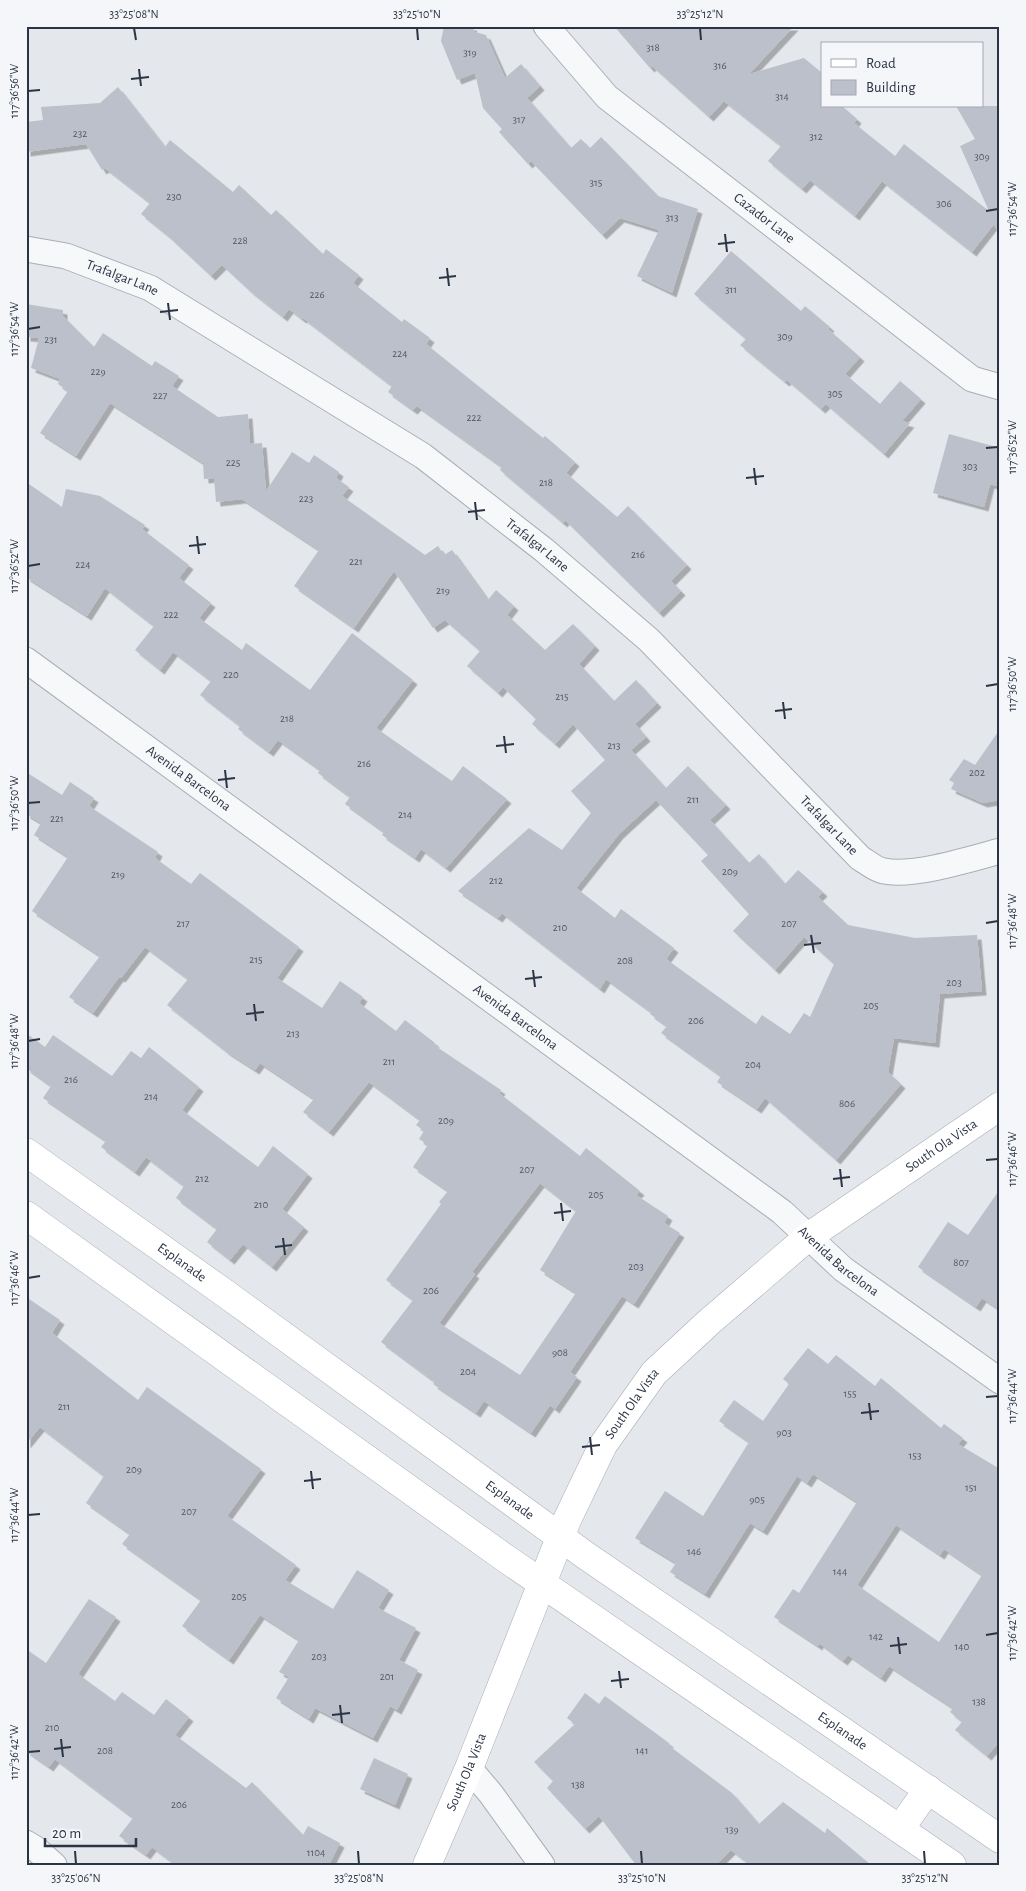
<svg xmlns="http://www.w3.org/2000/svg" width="1026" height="1891" font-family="'Alegreya Sans',sans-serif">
  <defs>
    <filter id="shadow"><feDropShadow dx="4.5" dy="4.5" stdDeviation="0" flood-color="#0004"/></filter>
  </defs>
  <rect width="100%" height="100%" fill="#e4e7ec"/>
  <path fill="#bbc0ca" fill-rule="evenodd" filter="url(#shadow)" d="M444,26h28l3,6 11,3 19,43 16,-14 19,22 -13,12 44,50 10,-9 9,9 11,-11 57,59 40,13 -26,84 -35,-17 22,-46 -39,-12 -18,17 -71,-74 -3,3 -29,-32 3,-3 -19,-21 -8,-35 -18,7 -16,-39z
    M614,26h180l-45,48 55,-16 18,15v33h20l15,13 -3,4 41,33 9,-12 85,67 -29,-65 15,-7 -19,-33h44v130l-6,-12 -22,28 -90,-71 -27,35 -45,-36 -8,9 -34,-28 13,-15 -57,-45 -15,16 -57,-51 -2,2z
    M118,87l47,60 5,-7 63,52 6,-7 32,30 5,-5 47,44 3,-5 33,26 -6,8 49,39 2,-3 26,19 -4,6 117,94 2,-2 30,26 -9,11 51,44 11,-11 59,59 -16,16 10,10 -22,22 -94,-93 -2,3 -63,-53 2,-3 -85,-61 -4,4 -25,-18 4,-6 -89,-68 -1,1 -13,-10 -6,8 -33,-26 -28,-26 -11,11 -44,-41 -26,-21 9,-11 -45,-35 -3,2 -16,-26 -60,8v-30l17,-2 -2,-13 59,-4z
    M731,251l70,60 4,-5 25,21 -2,2 32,28 -15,17 35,30 20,-23 21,18 -19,22 8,2 -26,31 -58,-50 -5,5 -34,-29 -2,2 -45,-37 6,-6 -52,-45z
    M26,304l37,6v6l31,31 9,-14 49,33 3,-5 24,15 -7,10 46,31 30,-3 2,30 12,-1 4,48 26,-39 17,11 5,-8 25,17 -3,6 13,9 -7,9 83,59 13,-9 6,9 8,-5 36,50 8,-10 18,16 -7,9 38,35 28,-26 22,22 -16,18 35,37 22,-21 21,23 -22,21 11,13 -15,13 35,38 22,-22 38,39 -16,15 39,43 10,-9 26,30 13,-14 25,22 -5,5 30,28 67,13 62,-3 5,56 -42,3 -5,49 -41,-5 -6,34 13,12 -65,76 -71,-62 -8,11 -40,-27 4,-6 -60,-43 6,-7 -17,-12 1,-2 -45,-33 -6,10 -98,-76 -4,5 -40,-27 71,-63 33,22 29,-37 -20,-22 34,-31 -32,-36 -18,20 -23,-20 4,-5 -33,-32 -5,6 -31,-27 13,-15 -35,-31 -12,8 -39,-57 -40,57 -60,-42 25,-36 -77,-51 -26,3 -2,-24 -10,1 -1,-16 -93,-60 -34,53 -36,-23 28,-42 -10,-7 2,-5 -29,-11 8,-30 -13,-1zM656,800l52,55 -7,6 48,53 -16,17 42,39 29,-33 30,27 -24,53 -6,-4 -14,21 -28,-19 -6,9 -90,-65 8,-11 -53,-39 -6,9 -39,-30 43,-54z
    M949,434l51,14v39l-10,-3 -6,23 -51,-14z
    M26,482l36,25 4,-18 34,7 45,29 -3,4 47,36 -10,13 32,25 -12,15 43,32 4,-7 64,47 42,-57 61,47 -37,48 76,53 11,-15 44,33 -61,69 -25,-19 -6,9 -33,-23 2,-3 -39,-28 5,-7 -32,-24 2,-3 -42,-30 -9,12 -31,-23 2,-3 -40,-31 11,-14 -38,-29 -13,18 -25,-20 19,-24 -49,-38 -18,28 -61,-39z
    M1000,729v71l-17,3 -32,-14 3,-6 -5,-3 15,-21 11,6z
    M26,772l36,23 8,-13 24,16 -5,8 69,46 -3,6 36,26 9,-11 99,74 -22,31 45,30 18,-27 23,16 -4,6 37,28 9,-11 30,23 -1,2 67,45 -2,3 81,63 6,-8 54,43 -4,4 32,21 -4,7 16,10 -46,71 -12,-8 -52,76 7,5 -22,32 -5,-4 -19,28 -47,-32 -8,12 -43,-29 2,-2 -54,-40 32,-42 -27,-20 55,-76 -2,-2 9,-11 -35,-24 15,-22 -9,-6 5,-8 -8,-6 4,-5 -51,-38 -40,50 -26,-20 11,-13 -54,-36 -5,7 -28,-18 -60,-47 21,-26 -43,-32 -24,31 -2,-1 -26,36 -24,-16 31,-41 -68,-45 36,-54 -34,-22 7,-12 -15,-9zM540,1183l36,28 -36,59 36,23 -56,82 -81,-52 36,-49 -3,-2z
    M26,1033l19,14 8,-12 59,41 19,-25 10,7 8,-11 50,40 -17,23 76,57 15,-21 35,28 -26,35 22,18 -32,40 -29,-23 -13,16 -23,-18 10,-13 -41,-31 8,-12 -38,-29 -11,15 -34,-25 5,-6 -63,-43 8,-12 -25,-18z
    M1000,1189v121l-18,-12 -6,9 -58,-40 30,-45 20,13z
    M26,1297l34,23 -8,13 86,67 9,-13 114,82 -34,47 69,49 -11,15 48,29 24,-39 32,20 -11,18 38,20 -17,32 19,10 -21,40 -7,-4 -17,32 -58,-30 -6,11 -33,-21 13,-21 -10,-5 20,-32 -39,-25 -31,45 -47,-34 19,-26 -79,-56 8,-10 -44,-31 18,-27 -64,-49 -14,17z
    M808,1348l20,16 8,-9 39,31 6,-8 60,50 3,-4 19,14 -5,6 42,25v272l-13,15 -32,-26 7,-8 -12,-10 3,-4 -64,-42 -8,12 -33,-23 -5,6 -24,-18 -1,3 -44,-29 19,-28 6,4 58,-91 -44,-28 -6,9 -10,-7 -34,55 -13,-8 -45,71 -35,-22 6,-9 -41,-25 30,-47 38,25 46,-74 -30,-21 15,-21 29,21 26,-37 -6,-5zM896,1525l44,30 4,-6 38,26 -43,67 -82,-57z
    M89,1599l27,18 -38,57 37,27 7,-9 32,23 12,-16 23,18 -14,18 71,53 6,-6 51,53 5,-9 32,17 -10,20 2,2h-156l-24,-18 -6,8 -27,-19 14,-18 -78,-59 -6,8 -23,-16v-102l20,14z
    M585,1693l14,11 6,-8 64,47 -1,2 64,48 27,31 24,-22 42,31 2,-5 44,37h-120l-20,-15 -15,15h-80l-37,-49 -14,13 -38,-41 6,-7 -19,-19 41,-38 -8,-6z
    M374,1758l34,16 -13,31 -35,-16z"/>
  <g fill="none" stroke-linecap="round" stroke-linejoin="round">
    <defs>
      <g id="street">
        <path id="s1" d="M546,26l61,71 365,282 28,8"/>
        <path id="s2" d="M26,249l40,7 84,32 273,168 121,94 105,90 211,218c7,4 16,12 24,13 29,6 87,-12 116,-20"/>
        <path id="s3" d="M26,660l756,552 61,57 157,112"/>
        <path d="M469,1768l22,26 51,71"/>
        <path d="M26,1843l10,6 18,16"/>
      </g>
      <g id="secondary">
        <path id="s4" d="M26,1152l200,142 359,261 415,284"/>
        <path d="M26,1215l479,343 447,307"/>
        <path d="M900,1829l28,-40"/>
        <path id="s5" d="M427,1865l42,-97 98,-248 36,-75 51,-72 55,-51 99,-85 192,-131"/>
      </g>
    </defs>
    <use href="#street" stroke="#a9aeb7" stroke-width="27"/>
    <use href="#secondary" stroke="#a9aeb7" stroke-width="29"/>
    <use href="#street" stroke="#f7f8fa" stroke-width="25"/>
    <use href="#secondary" stroke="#fff" stroke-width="28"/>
  </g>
  <path fill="none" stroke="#2b3445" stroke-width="2" d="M134,28l2,12M417,28l1,12M700,28l1,12M139,69l2,17M131,79l18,-2M28,91l12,-1M986,211l12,-2M725,234l2,18M718,244l17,-2M447,268l2,18M439,278l17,-2M168,303l2,17M160,312l18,-2M28,329l12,-2M986,448l12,-1M754,468l2,17M746,478l18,-2M475,502l2,18M468,512l17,-2M197,536l2,18M189,546l17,-2M28,566l12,-2M986,686l12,-2M783,702l2,17M775,711l17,-2M504,736l2,17M496,746l18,-2M225,770l2,18M218,780l17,-2M28,803l12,-1M986,923l12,-2M811,935l3,18M804,945l17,-2M533,970l2,17M525,979l17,-2M254,1004l2,17M246,1014l18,-2M28,1041l12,-2M986,1160l12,-1M840,1169l2,18M833,1179l17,-2M561,1203l2,18M554,1213l17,-2M283,1238l2,17M275,1247l17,-2M28,1278l12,-2M986,1397l12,-1M869,1403l2,17M861,1413l18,-2M590,1437l2,18M582,1447l18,-2M311,1471l2,18M304,1481l17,-2M28,1515l12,-1M986,1635l12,-2M898,1637l2,17M890,1646l17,-2M619,1671l2,17M611,1681l18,-2M340,1705l2,18M332,1715l18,-2M61,1739l2,18M54,1749l17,-2M28,1752l12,-1M75,1851l1,13M358,1851l1,13M641,1851l1,13M924,1851l1,13"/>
  <g text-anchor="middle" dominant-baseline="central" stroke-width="4" stroke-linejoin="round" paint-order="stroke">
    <g font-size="11" fill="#4f5766">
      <text x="653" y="47">318</text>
      <text x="470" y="52">319</text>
      <text x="720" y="65">316</text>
      <text x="782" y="96">314</text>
      <text x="519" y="119">317</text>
      <text x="80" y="133">232</text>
      <text x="816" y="136">312</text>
      <text x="982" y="156">309</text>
      <text x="596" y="182">315</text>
      <text x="174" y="196">230</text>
      <text x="944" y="203">306</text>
      <text x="672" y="217">313</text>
      <text x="240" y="240">228</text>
      <text x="731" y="289">311</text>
      <text x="317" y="294">226</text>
      <text x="785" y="336">309</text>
      <text x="51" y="339">231</text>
      <text x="400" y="353">224</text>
      <text x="98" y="371">229</text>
      <text x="835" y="393">305</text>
      <text x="160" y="395">227</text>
      <text x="474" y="417">222</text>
      <text x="233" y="462">225</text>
      <text x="970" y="466">303</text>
      <text x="546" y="482">218</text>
      <text x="306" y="498">223</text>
      <text x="638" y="554">216</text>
      <text x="356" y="561">221</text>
      <text x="83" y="564">224</text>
      <text x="443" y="590">219</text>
      <text x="171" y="614">222</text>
      <text x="231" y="674">220</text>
      <text x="562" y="696">215</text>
      <text x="287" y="718">218</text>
      <text x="614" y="745">213</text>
      <text x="364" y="763">216</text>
      <text x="977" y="772">202</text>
      <text x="693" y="799">211</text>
      <text x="405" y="814">214</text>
      <text x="57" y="818">221</text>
      <text x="730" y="871">209</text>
      <text x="118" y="874">219</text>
      <text x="496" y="880">212</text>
      <text x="183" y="923">217</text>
      <text x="789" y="923">207</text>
      <text x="560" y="927">210</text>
      <text x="256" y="959">215</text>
      <text x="625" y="960">208</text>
      <text x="954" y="982">203</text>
      <text x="871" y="1005">205</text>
      <text x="696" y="1020">206</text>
      <text x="293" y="1033">213</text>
      <text x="389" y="1061">211</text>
      <text x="753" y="1064">204</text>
      <text x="71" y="1079">216</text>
      <text x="151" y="1096">214</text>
      <text x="847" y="1103">806</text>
      <text x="446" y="1120">209</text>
      <text x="527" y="1169">207</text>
      <text x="202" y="1178">212</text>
      <text x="596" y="1194">205</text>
      <text x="261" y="1204">210</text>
      <text x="961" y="1262">807</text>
      <text x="636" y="1266">203</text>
      <text x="431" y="1290">206</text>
      <text x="560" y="1352">908</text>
      <text x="468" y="1371">204</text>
      <text x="850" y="1393">155</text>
      <text x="64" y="1406">211</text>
      <text x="784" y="1432">903</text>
      <text x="915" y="1455">153</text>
      <text x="134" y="1469">209</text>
      <text x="971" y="1487">151</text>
      <text x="757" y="1499">905</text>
      <text x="189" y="1511">207</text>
      <text x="694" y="1551">146</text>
      <text x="840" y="1571">144</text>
      <text x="239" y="1596">205</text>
      <text x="876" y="1636">142</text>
      <text x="962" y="1646">140</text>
      <text x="319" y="1656">203</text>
      <text x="387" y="1676">201</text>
      <text x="979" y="1701">138</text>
      <text x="52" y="1727">210</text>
      <text x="105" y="1750">208</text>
      <text x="642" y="1750">141</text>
      <text x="578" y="1784">138</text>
      <text x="179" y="1804">206</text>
      <text x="732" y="1829">139</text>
      <text x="316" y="1852">1104</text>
    </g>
    <g font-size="14" fill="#2b3445" stroke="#f4f6f9">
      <text stroke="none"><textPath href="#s1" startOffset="292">Cazador Lane</textPath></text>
      <text stroke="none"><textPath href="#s2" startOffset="101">Trafalgar Lane</textPath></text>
      <text stroke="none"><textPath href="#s2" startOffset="596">Trafalgar Lane</textPath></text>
      <text stroke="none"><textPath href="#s3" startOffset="201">Avenida Barcelona</textPath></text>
      <text stroke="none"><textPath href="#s2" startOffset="1001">Trafalgar Lane</textPath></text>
      <text stroke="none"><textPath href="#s3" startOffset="606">Avenida Barcelona</textPath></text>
      <text stroke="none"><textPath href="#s5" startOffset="911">South Ola Vista</textPath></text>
      <text stroke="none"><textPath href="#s3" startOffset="1011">Avenida Barcelona</textPath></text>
      <text stroke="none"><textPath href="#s4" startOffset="191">Esplanade</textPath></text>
      <text stroke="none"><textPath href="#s5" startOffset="506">South Ola Vista</textPath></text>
      <text stroke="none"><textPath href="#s4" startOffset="596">Esplanade</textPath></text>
      <text stroke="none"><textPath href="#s4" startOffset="1001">Esplanade</textPath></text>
      <text stroke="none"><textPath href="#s5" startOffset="101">South Ola Vista</textPath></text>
    </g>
  </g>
  <rect width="1026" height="1891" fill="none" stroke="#f4f6f9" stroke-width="55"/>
  <rect x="821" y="42" width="162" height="65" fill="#f4f6f9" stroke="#a4a8b1"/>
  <rect x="831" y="59" width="25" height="8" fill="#ffffff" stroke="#a4a8b1"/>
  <text x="866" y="68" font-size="15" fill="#2b3445">Road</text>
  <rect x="831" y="80" width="25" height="15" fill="#bbc0ca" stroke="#a4a8b1"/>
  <text x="866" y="92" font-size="15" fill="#2b3445">Building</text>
  <path d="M45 1838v8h91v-8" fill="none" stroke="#2b3445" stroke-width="2.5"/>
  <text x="52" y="1838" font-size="15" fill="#2b3445" stroke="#f4f6f9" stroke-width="4" paint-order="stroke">20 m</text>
  <rect x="28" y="28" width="970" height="1836" fill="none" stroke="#2b3445" stroke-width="2"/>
  <g font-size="12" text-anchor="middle" fill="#2b3445">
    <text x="134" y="18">33°25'08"N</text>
    <text x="417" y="18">33°25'10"N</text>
    <text x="700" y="18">33°25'12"N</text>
    <text transform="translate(14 91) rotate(-90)" y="4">117°36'56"W</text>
    <text transform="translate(1012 209) rotate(-90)" y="4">117°36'54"W</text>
    <text transform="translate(14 329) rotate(-90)" y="4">117°36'54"W</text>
    <text transform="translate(1012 447) rotate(-90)" y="4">117°36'52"W</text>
    <text transform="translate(14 566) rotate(-90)" y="4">117°36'52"W</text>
    <text transform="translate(1012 684) rotate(-90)" y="4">117°36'50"W</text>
    <text transform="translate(14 803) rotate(-90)" y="4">117°36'50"W</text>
    <text transform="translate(1012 921) rotate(-90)" y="4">117°36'48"W</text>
    <text transform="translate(14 1041) rotate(-90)" y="4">117°36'48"W</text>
    <text transform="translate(1012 1159) rotate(-90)" y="4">117°36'46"W</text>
    <text transform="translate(14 1278) rotate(-90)" y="4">117°36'46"W</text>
    <text transform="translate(1012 1396) rotate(-90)" y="4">117°36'44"W</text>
    <text transform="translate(14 1515) rotate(-90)" y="4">117°36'44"W</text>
    <text transform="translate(1012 1633) rotate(-90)" y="4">117°36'42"W</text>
    <text transform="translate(14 1752) rotate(-90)" y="4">117°36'42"W</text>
    <text x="76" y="1882">33°25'06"N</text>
    <text x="359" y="1882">33°25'08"N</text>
    <text x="642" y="1882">33°25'10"N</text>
    <text x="925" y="1882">33°25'12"N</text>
  </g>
</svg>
